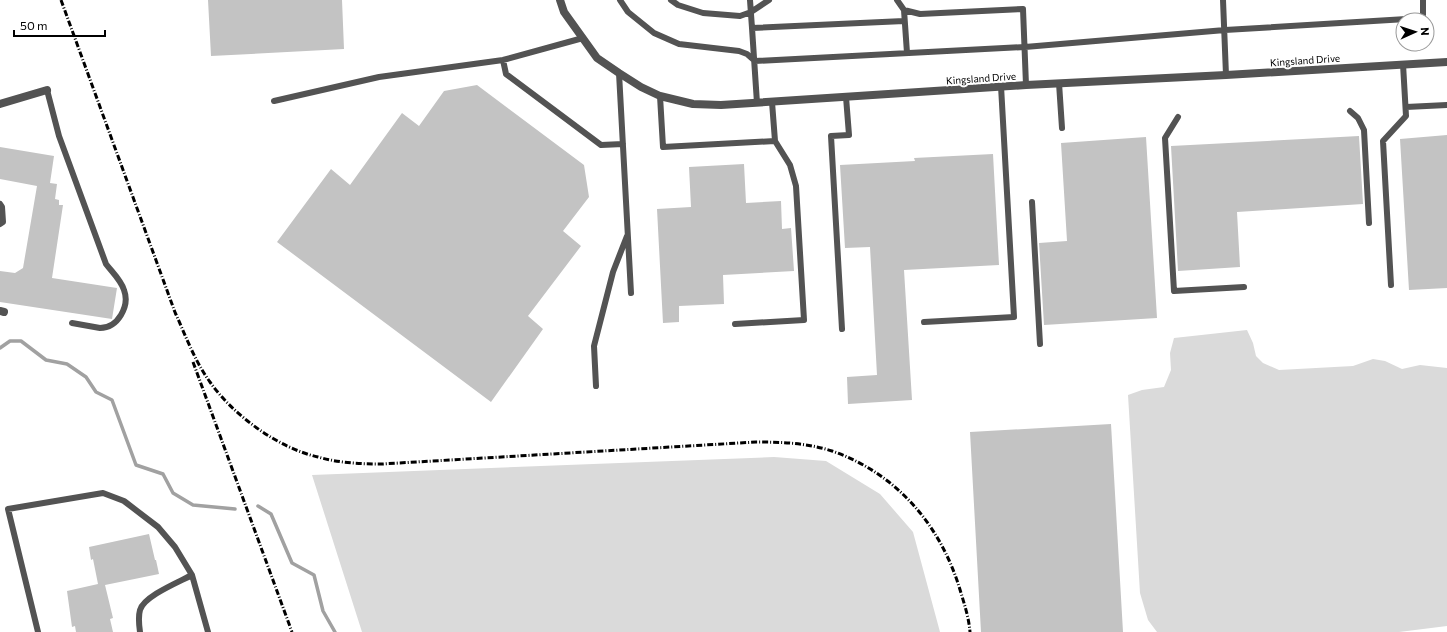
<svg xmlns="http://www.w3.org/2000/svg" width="1447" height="632" font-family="Commissioner,sans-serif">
  <rect width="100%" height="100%" fill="#fff"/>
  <path fill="#dadada" d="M1247,330l6,13 3,13 7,7 16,7 74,-4 20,-7 12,2 17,8 18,-4 27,3v258l-48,6h-242l-9,-12 -8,-27 -12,-198 14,-5 22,-3 7,-17 -1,-17 4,-15z
    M774,457l52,4 54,33 33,38 27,100h-578l-50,-157z"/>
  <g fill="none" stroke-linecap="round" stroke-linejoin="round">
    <path stroke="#a1a1a1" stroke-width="3.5" d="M0,348l10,-7h11l25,19 21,4 19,13 10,15 16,8 24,65 27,9 10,19 20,12 42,4
      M258,506l13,8 21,49 22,12 9,36 12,21"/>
  </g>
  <path fill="#c3c3c3" d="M208,0h134l2,49 -133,7z
    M477,85l107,80 5,32 -26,34 18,15 -53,70 15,13 -52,73 -214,-160 54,-73 19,16 52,-72 17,13 25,-35z
    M1447,135v153l-38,2 -9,-151z
    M1359,136l4,68 -126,8 3,55 -62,4 -7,-125z
    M1146,137l11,181 -113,7 -5,-82 28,-2 -6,-98z
    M0,147l54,9 -4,27 7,1 -2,15 4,1v5h4l-11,73 65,10 -5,31 -112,-17v-31l15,2 8,-5 14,-82 -37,-7z
    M993,154l6,111 -95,5 8,130 -64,4 -1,-27 30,-2 -7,-128 -25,1 -5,-83 75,-4 -1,-3z
    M744,164l2,39 35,-2 1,28 9,-1 3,43 -71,4 1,29 -45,2v16l-16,1 -6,-114 34,-2 -2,-40z
    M1111,424l12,208h-142l-11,-200z
    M149,534l6,26h1l3,14 -54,11 8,33 -3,1 3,13h-37l-1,-6 -3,1 -5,-36 31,-7 -5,-25 -2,1 -2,-13z"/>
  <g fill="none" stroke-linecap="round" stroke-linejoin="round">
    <path stroke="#535353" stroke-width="6" d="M620,0l8,12 26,21 25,11 60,7 8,3 8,7 270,-14 200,-17 198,-12v-18
      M671,0l7,5 25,8 37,3 11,-4 18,-12
      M750,0l2,28
      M897,0l7,10 16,4 103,-5 3,76
      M1223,0l3,75
      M904,10l3,43
      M503,60l3,14 95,71 22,-1
      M619,73l12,220
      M1059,83l3,45
      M47,90l12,46 47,128c6,8 15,16 18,26 6,16 -6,38 -24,38l-28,-5
      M660,96l3,51 112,-6 -3,-39
      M274,101l105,-24 124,-17 80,-22
      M757,103l-5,-75 152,-7
      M1406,107l41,-2
      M1350,111l8,7 6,12 5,93
      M1178,117l-13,21 9,153 70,-4
      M1032,202l8,142
      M0,204l2,3 1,15 -3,2
      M1391,285l-8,-144 23,-25 -3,-52
      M924,322l90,-5 -13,-231
      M735,324l69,-4 -8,-134 -6,-21 -15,-24
      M842,329l-11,-193 18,-1 -3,-38
      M596,386l-2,-40 19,-74 14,-36
      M38,632l-30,-123 95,-16 21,8 34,26 17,20 17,28 16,57
      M140,632c-1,-7 -2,-15 0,-22 4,-14 39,-28 52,-35"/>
    <path stroke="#535353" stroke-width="8" d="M560,0l4,12 33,46 22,15 22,14 19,9 33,8 28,1 305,-20 200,-10 221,-13
      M0,104l47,-14
      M0,311l4,1"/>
    <path stroke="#000" stroke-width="3" stroke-dasharray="6 2 1 2" stroke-linecap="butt" d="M61,0l115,315
      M174,310c11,24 20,50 36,72 23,33 68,66 108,75 21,6 42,7 64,7l374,-22c26,0 51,1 76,9 66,23 110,76 129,142 4,13 8,26 9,39
      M193,362l99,270"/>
  </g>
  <g text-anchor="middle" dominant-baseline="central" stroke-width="4" stroke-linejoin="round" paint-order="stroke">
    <g font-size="10" fill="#000" stroke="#fff">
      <text transform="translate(1305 60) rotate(-4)">Kingsland Drive</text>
      <text transform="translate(981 78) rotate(-4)">Kingsland Drive</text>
    </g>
  </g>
  <g transform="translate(1415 32) rotate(87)"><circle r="19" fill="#ffffff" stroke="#999999"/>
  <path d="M0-3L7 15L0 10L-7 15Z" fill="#000000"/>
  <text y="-6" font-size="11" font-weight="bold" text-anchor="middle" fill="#000000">N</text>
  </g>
  <path d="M14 30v6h91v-6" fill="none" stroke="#000000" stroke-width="2"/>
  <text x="20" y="30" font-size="12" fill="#000000" stroke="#ffffff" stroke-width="3" paint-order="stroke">50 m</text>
</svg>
